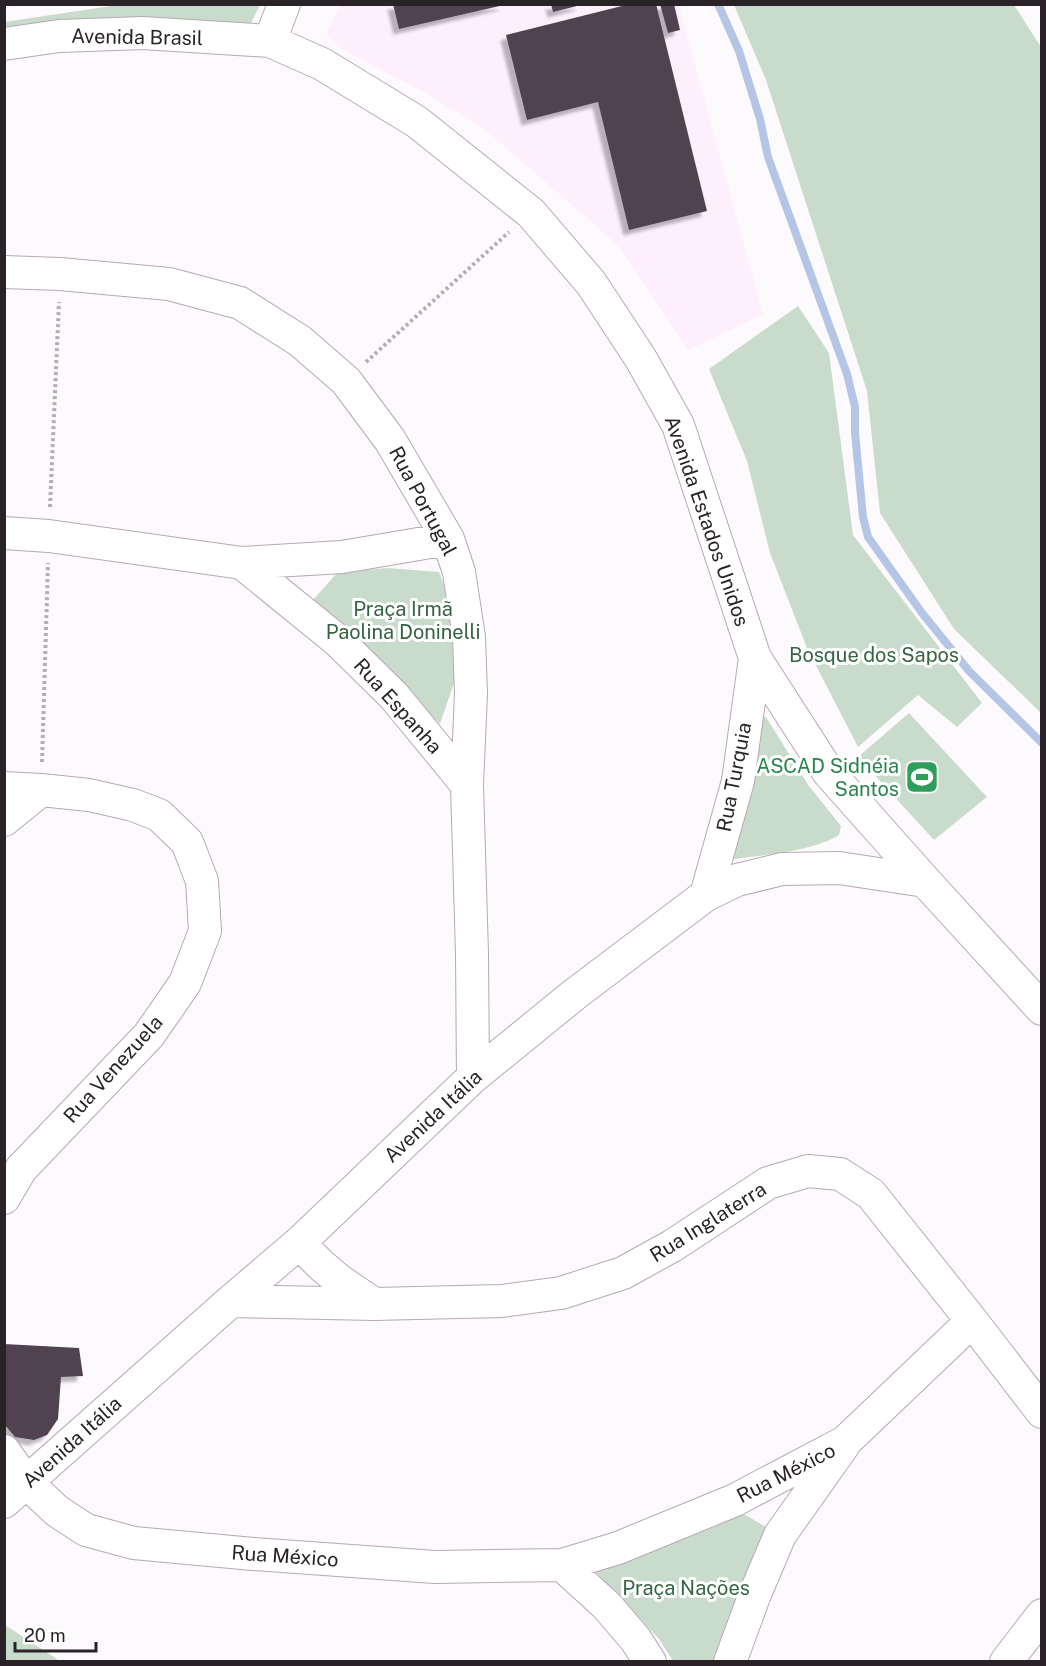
<svg xmlns="http://www.w3.org/2000/svg" width="1046" height="1666" font-family="'Public Sans',sans-serif">
  <defs>
    <filter id="shadow"><feDropShadow dx="-5.5" dy="5.5" stdDeviation="1.5" flood-color="#0004"/></filter>
  </defs>
  <rect width="100%" height="100%" fill="#fdfafd"/>
  <path fill="#fdeffc" d="M341,5h338l84,309 -75,36 -69,-104 -133,-116 -59,-36 -85,-45 -16,-16z"/>
  <path fill="#c9dccc" d="M125,4l135,1 -11,22 -244,8 -1,-13z
    M734,5h280l27,42v666l-87,-84 -74,-116 -13,-122 -101,-311z
    M798,306l31,47 24,182 129,168 -25,24 -39,-32 -60,52 -51,-99 -37,-95 -23,-92 -38,-92z
    M388,568l51,4 19,50 -2,55 -16,47 -105,-97 -23,-26 26,-29z
    M909,713l78,84 -53,43 -76,-83z
    M759,717h7l43,69 32,40 -2,9c-26,17 -80,20 -112,25z
    M742,1513l24,14 -49,134h-44l-14,-22 -67,-71z
    M5,1625l55,36h-55z"/>
  <g fill="none" stroke-linecap="round" stroke-linejoin="round">
    <path stroke="#b5c5e5" stroke-width="8" d="M718,4l21,47 21,68 8,38 79,217 8,33v26l8,84 5,20 54,76 47,58 73,72"/>
  </g>
  <path fill="#514350" filter="url(#shadow)" d="M393,4h111v1l-105,24z
    M551,4h30v1l-28,7z
    M630,4h26l51,207 -78,19 -31,-128 -71,18 -21,-85z
    M660,4h14l6,26 -12,3z
    M4,1344l75,4 4,28 -22,1 -3,42 -11,16 -13,5 -19,-3 -11,-13z"/>
  <g fill="none" stroke-linecap="round" stroke-linejoin="round">
    <defs>
      <path id="minor" d="M270,41l14,-37
        M4,44l55,-8 84,-3 127,8 52,23 95,58 114,91 60,70 50,76 37,66 77,233 74,115 96,108 117,128
        M4,272l56,2 109,10 71,19 60,38 46,40 44,59 58,99 11,33 10,65 2,57 -4,91 5,169 1,123
        M4,533l45,3 193,27 100,-6 106,-18
        M242,563l96,78 56,55 73,89
        M4,788l37,2 48,5 44,10 26,10 28,27 15,39 3,50 -20,52 -36,52 -128,134 -17,29
        M4,820l37,-30
        M706,895l32,-114 17,-123
        M299,1243l22,22 19,16 34,23 128,-3 59,-8 62,-20 49,-27 96,-63 40,-12 32,3 31,20 101,127 70,91
        M231,1301l143,3
        M4,1451l23,32 30,28 29,19 48,13 119,11 182,13 127,-2 56,-17 117,-48 110,-58 127,-121
        M4,1502l227,-201 68,-58 174,-166 102,-83 131,-99 31,-15 45,-11 57,-1 86,13
        M562,1565l45,41 29,34 14,22
        M730,1662l25,-68 25,-59 63,-89
        M1006,1662l36,-47"/>
    </defs>
    <use href="#minor" stroke="#b7a7b5" stroke-width="34"/>
    <path stroke="#b2aeb1" stroke-width="4" stroke-dasharray="3 3" stroke-linecap="butt" d="M366,362l143,-130
      M50,507l9,-205
      M42,762l6,-199"/>
    <use href="#minor" stroke="#fff" stroke-width="32"/>
  </g>
  <defs>
    <symbol id="stadium-square" viewBox="-11 -11 22 22"><rect x="-9" y="-9" width="18" height="18" rx="4" fill="#2e9e5b" stroke="#fff"/><path d="M0-5a6.5 5 0 1 0 0 10a6.5 5 0 1 0 0-10ZM-3.5-1.8h7v3.6h-7Z" fill="#fff"/></symbol>
  </defs>
  <g fill-rule="evenodd">
    <use href="#stadium-square" x="903" y="758" width="38" height="38"/>
  </g>
  <g text-anchor="middle" dominant-baseline="central" stroke-width="6" stroke-linejoin="round" paint-order="stroke">
    <g font-size="20" fill="#292328" stroke="#fff">
      <text transform="translate(137 37) rotate(1)">Avenida Brasil</text>
      <text transform="translate(423 501) rotate(62)">Rua Portugal</text>
      <text transform="translate(707 521) rotate(71)">Avenida Estados Unidos</text>
      <text transform="translate(398 706) rotate(48)">Rua Espanha</text>
      <text transform="translate(734 777) rotate(-79)">Rua Turquia</text>
      <text transform="translate(113 1069) rotate(-48)">Rua Venezuela</text>
      <text transform="translate(433 1116) rotate(-43)">Avenida Itália</text>
      <text transform="translate(708 1222) rotate(-32)">Rua Inglaterra</text>
      <text transform="translate(72 1442) rotate(-42)">Avenida Itália</text>
      <text transform="translate(786 1473) rotate(-27)">Rua México</text>
      <text transform="translate(285 1556) rotate(4)">Rua México</text>
    </g>
    <g font-size="20" fill="#356440" stroke="#fff">
      <text x="403" y="609">Praça Irmã<tspan x="403" dy="23">Paolina Doninelli</tspan></text>
      <text x="874" y="655">Bosque dos Sapos</text>
      <text x="686" y="1588">Praça Nações</text>
    </g>
    <g font-size="20" fill="#27864d" stroke="#fff" text-anchor="end">
      <text x="899" y="766">ASCAD Sidnéia<tspan x="899" dy="23">Santos</tspan></text>
    </g>
  </g>
  <rect width="1046" height="1666" fill="none" stroke="#292328" stroke-width="12"/>
  <path d="M15 1642v9h81v-9" fill="none" stroke="#292328" stroke-width="3"/>
  <text x="24" y="1642" font-size="18" fill="#292328" stroke="#ffffff" stroke-width="4.5" paint-order="stroke">20 m</text>
</svg>
